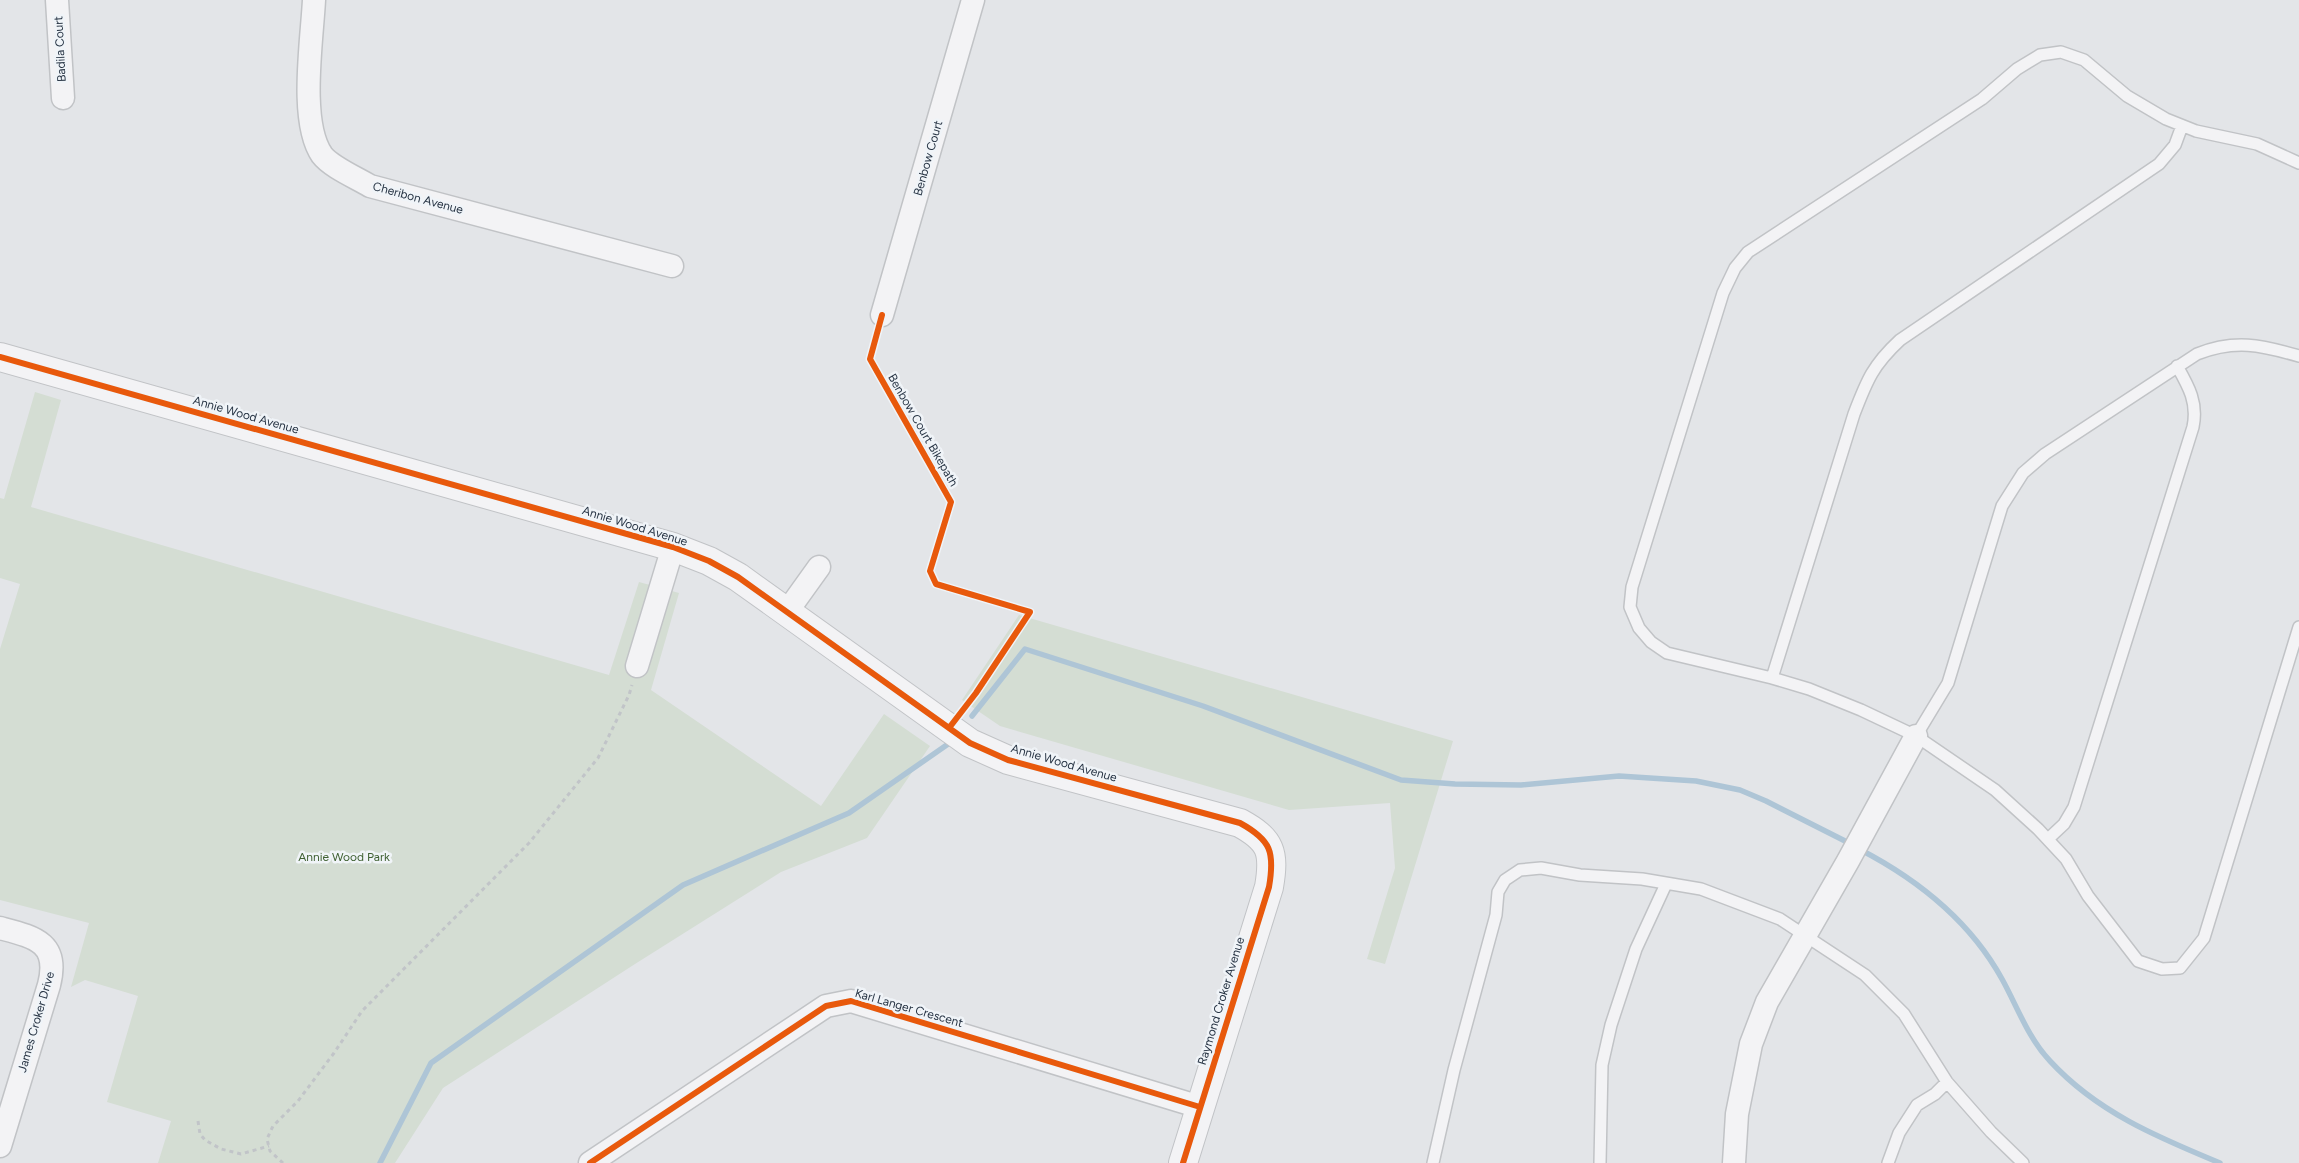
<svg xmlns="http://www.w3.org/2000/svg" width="2299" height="1163" font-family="Figtree,sans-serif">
  <rect width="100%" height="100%" fill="#e3e5e8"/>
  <path fill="#d4ddd3" d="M35,392l26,8 -30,107 578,168 30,-93 40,11 -28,97 170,116 63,-92 46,32 -63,92 -86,34 -146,92 -192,124 -48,75h-237l13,-42 -64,-19 31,-106 -53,-16 -14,7 18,-64 -89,-23v-251l20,-65 -20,-6v-80l4,1z
    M1019,615l434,126 -68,223 -18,-5 28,-91 -5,-65 -101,7 -289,-84 -38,-26z"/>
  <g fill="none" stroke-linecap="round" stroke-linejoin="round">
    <path stroke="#aec5d6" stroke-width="5.5" d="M972,716l53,-67 178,57 198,74 54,4 66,1 98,-9 77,5 44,9 26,11 85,43
      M1859,849c58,30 111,72 143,130 15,27 26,59 48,82 47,51 107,76 170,102
      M380,1163l51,-100 252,-178 166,-72 102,-71"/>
    <defs>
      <path id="service" d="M2299,163l-42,-19 -61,-13 -30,-12 -39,-23 -43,-36 -23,-8 -21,3 -23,14 -35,30 -234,153 -13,16 -12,25 -91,294 -2,20 9,21 12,14 16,11 105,25 37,11 52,21 55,26 79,54 43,39 28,30 22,37 50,65 24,8 18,-1 24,-30 95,-311
        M1772,678l82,-264c13,-34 19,-49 46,-74l259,-176 16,-19 7,-19
        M1916,736l32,-53 54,-177 21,-33 22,-19 152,-100c38,-15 64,-9 102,2
        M2048,839l16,-15 10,-17 119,-380c5,-24 -4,-40 -16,-61
        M1433,1163l21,-93 42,-155 2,-23 7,-12 15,-10 21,-2 39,7 62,4 59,10 79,30 85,56 39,39 43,68 44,50 32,31
        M1600,1163l2,-98 9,-40 25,-76 30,-65
        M1888,1163l11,-30 18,-28 18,-11 12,-12"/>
      <path id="minor" d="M57,0l6,98
        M314,0c-2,40 -15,122 8,155 9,12 35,23 48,31l302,80
        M882,315l91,-315
        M786,613l33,-46
        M637,666l36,-119
        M0,928c34,9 60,14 49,57l-49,161
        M590,1163l236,-157 25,-5 349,106
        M1734,1163l3,-49 14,-70 16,-42 81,-141 68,-125"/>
      <path id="tertiary" d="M0,357l673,190 36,14 29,16 232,166 38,17 232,63c31,17 35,29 29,64l-86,276"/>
    </defs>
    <use href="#service" stroke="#c1c3c6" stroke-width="14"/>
    <use href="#minor" stroke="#c1c3c6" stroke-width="25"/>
    <use href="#tertiary" stroke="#c1c3c6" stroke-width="30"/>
    <path stroke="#c1c4c8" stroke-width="3" stroke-dasharray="4 4" stroke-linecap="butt" d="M198,1121l2,13 5,6 16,9 20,5 28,-8
      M283,1163l-13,-12 -3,-12 6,-13 25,-25 36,-48 28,-42 167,-168 69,-85 31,-63 3,-10"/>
    <use href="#service" stroke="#f3f3f5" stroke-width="11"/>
    <use href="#minor" stroke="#f3f3f5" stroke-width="22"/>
    <use href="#tertiary" stroke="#f3f3f5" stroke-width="28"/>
    <defs>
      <path id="cycleway" d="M882,315l-12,44 81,143 -21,69 6,13 94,28 -54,81 -27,35
        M0,357l673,190 36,14 29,16 232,166 38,17 232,63c31,17 35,29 29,64l-86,276
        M590,1163l236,-157 25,-5 349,106"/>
    </defs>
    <use href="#cycleway" stroke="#f0f4f8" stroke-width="9"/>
    <use href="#cycleway" stroke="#e8590c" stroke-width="6"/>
  </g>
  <g text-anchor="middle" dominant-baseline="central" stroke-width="5" stroke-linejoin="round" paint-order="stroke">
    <g font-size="12" fill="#273444" stroke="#f0f4f8">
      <text transform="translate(60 49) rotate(-93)">Badila Court</text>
      <text transform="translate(928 158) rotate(-74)">Benbow Court</text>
      <text transform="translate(418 198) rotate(15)">Cheribon Avenue</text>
      <text transform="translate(246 415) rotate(16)">Annie Wood Avenue</text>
      <text transform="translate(923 430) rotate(60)">Benbow Court Bikepath</text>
      <text transform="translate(635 526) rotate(17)">Annie Wood Avenue</text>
      <text transform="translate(1064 763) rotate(16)">Annie Wood Avenue</text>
      <text transform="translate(1221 1001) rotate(-73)">Raymond Croker Avenue</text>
      <text transform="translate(909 1008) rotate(16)">Karl Langer Crescent</text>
      <text transform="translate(36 1022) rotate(-74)">James Croker Drive</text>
    </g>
    <g font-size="12" fill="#406133" stroke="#f0f4f8">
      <text x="344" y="857">Annie Wood Park</text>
    </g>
  </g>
</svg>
